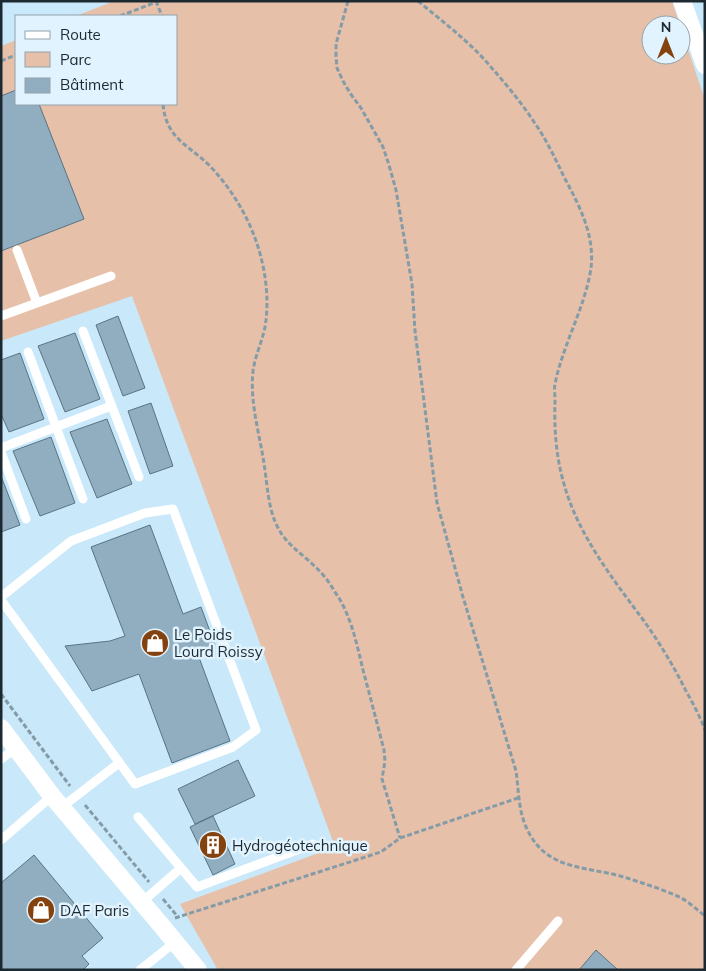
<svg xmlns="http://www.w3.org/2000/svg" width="706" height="971" font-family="Mulish,sans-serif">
  <rect width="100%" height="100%" fill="#c9e8fa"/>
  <path fill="#e6c0a9" d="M114,1h558l8,24h-29v30h30v-27l24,72v870h-487l-38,-66 155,-57 -203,-551 -131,45v-295l15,-6v64h160v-88h-100z"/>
  <path fill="#90aebf" stroke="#587484" d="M16,90v14h23l45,115 -83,32v-155z
    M118,316l27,72 -22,8 -27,-71z
    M75,333l25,66 -35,13 -27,-66z
    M20,353l24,66 -35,13 -8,-18v-54z
    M151,403l22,63 -23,8 -22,-63z
    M107,419l25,65 -35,14 -27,-66z
    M51,437l24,66 -35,13 -27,-65z
    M1,476l19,49 -19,7z
    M150,525l33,89 18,-7 14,38 -18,7 33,89 -58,22 -33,-89 -47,17 -27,-45 45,-5 15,-5 -34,-89z
    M238,760l17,36 -60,28 -17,-35z
    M213,816l22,48 -22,11 -23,-48z
    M34,855l69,83 -21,18 7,8 -6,6h-82v-87z
    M596,950l22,20h-39z"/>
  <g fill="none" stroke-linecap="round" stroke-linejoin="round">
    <path stroke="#849ba8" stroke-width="3" stroke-dasharray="5 2.5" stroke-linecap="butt" d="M156,1l6,15
      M348,1l-12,43v12l1,12 6,13 7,12 11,15 22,39 6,18 7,25 16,94 3,47 22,172 26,94 53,174c3,20 2,41 12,60 20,41 62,35 99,47 15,5 35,11 50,18 10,4 19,13 28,20
      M418,1c25,21 51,40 72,65 15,17 31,36 44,56 12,17 21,36 30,55 15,28 31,58 27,91 -6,40 -28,76 -36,116 -1,5 0,11 0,17 -1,27 1,56 9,83 14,51 49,95 80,137 15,21 29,44 41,68 7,13 15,27 20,41
      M120,16l39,-15
      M1,61l15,-6
      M163,104c3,34 24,40 46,61 20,21 36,46 46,73 10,27 15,60 10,89 -3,15 -10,29 -12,44 -3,29 5,58 10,86 3,17 4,36 8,52 9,37 32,42 53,67 6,7 10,15 15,22 13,22 18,47 24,72 7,26 14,53 21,80l1,11 -3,18 18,59
      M1,694l69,92
      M85,805l64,77
      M163,899l15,18
      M175,918l206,-66 19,-14 118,-40"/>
    <path stroke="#fff" stroke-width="9" d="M37,303l74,-27
      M1,316l36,-13 -20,-53
      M83,331l56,146
      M28,352l55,147
      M1,448l110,-42
      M1,452l25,67
      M1,597l70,-56 74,-28 28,-4 83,221 -23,17 -98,37 -134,-184
      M1,759l15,-11
      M62,807l57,-44
      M138,817l59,70 116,-43
      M1,840l51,-44
      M142,902l39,-34
      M140,970l35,-28
      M516,970l42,-49"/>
    <path stroke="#fff" stroke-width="18" d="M682,1l23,64
      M1,728l51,68 109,129 37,45"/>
  </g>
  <defs>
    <symbol id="shop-disc" viewBox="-11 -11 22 22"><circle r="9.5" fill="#84420f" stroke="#e1f3fe"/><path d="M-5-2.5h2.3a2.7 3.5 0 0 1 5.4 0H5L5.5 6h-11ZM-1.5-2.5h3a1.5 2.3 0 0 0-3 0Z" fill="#fff"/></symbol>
    <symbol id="building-disc" viewBox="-11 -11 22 22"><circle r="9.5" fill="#84420f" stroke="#e1f3fe"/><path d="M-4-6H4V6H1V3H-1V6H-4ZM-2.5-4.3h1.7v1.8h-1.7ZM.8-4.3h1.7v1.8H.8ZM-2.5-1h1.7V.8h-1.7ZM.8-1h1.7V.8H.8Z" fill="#fff"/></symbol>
  </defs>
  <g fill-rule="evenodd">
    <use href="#shop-disc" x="139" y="627" width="32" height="32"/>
    <use href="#building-disc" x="197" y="829" width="32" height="32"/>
    <use href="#shop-disc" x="25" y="894" width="32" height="32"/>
  </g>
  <g text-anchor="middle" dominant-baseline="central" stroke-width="5" stroke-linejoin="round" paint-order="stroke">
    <g font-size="15" fill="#1d2930" stroke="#e1f3fe" text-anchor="start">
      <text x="174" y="634">Le Poids<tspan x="174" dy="17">Lourd Roissy</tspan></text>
      <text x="232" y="845">Hydrogéotechnique</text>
      <text x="60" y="910">DAF Paris</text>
    </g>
  </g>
  <rect width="706" height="971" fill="none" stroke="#1d2930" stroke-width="5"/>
  <rect x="15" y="15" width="162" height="90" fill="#e1f3fe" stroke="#93a2ac"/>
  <rect x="25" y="31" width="25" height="8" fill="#ffffff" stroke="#93a2ac"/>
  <text x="60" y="40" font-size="15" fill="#1d2930">Route</text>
  <rect x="25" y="52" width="25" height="15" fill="#e6c0a9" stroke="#93a2ac"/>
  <text x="60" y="65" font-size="15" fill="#1d2930">Parc</text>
  <rect x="25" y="78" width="25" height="15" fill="#90aebf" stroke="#93a2ac"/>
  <text x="60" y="90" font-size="15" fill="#1d2930">Bâtiment</text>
  <g transform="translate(666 40)"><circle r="24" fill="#e1f3fe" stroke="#93a2ac"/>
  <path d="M0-4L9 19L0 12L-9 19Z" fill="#84420f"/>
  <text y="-8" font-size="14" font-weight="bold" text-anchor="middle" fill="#1d2930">N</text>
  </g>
</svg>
